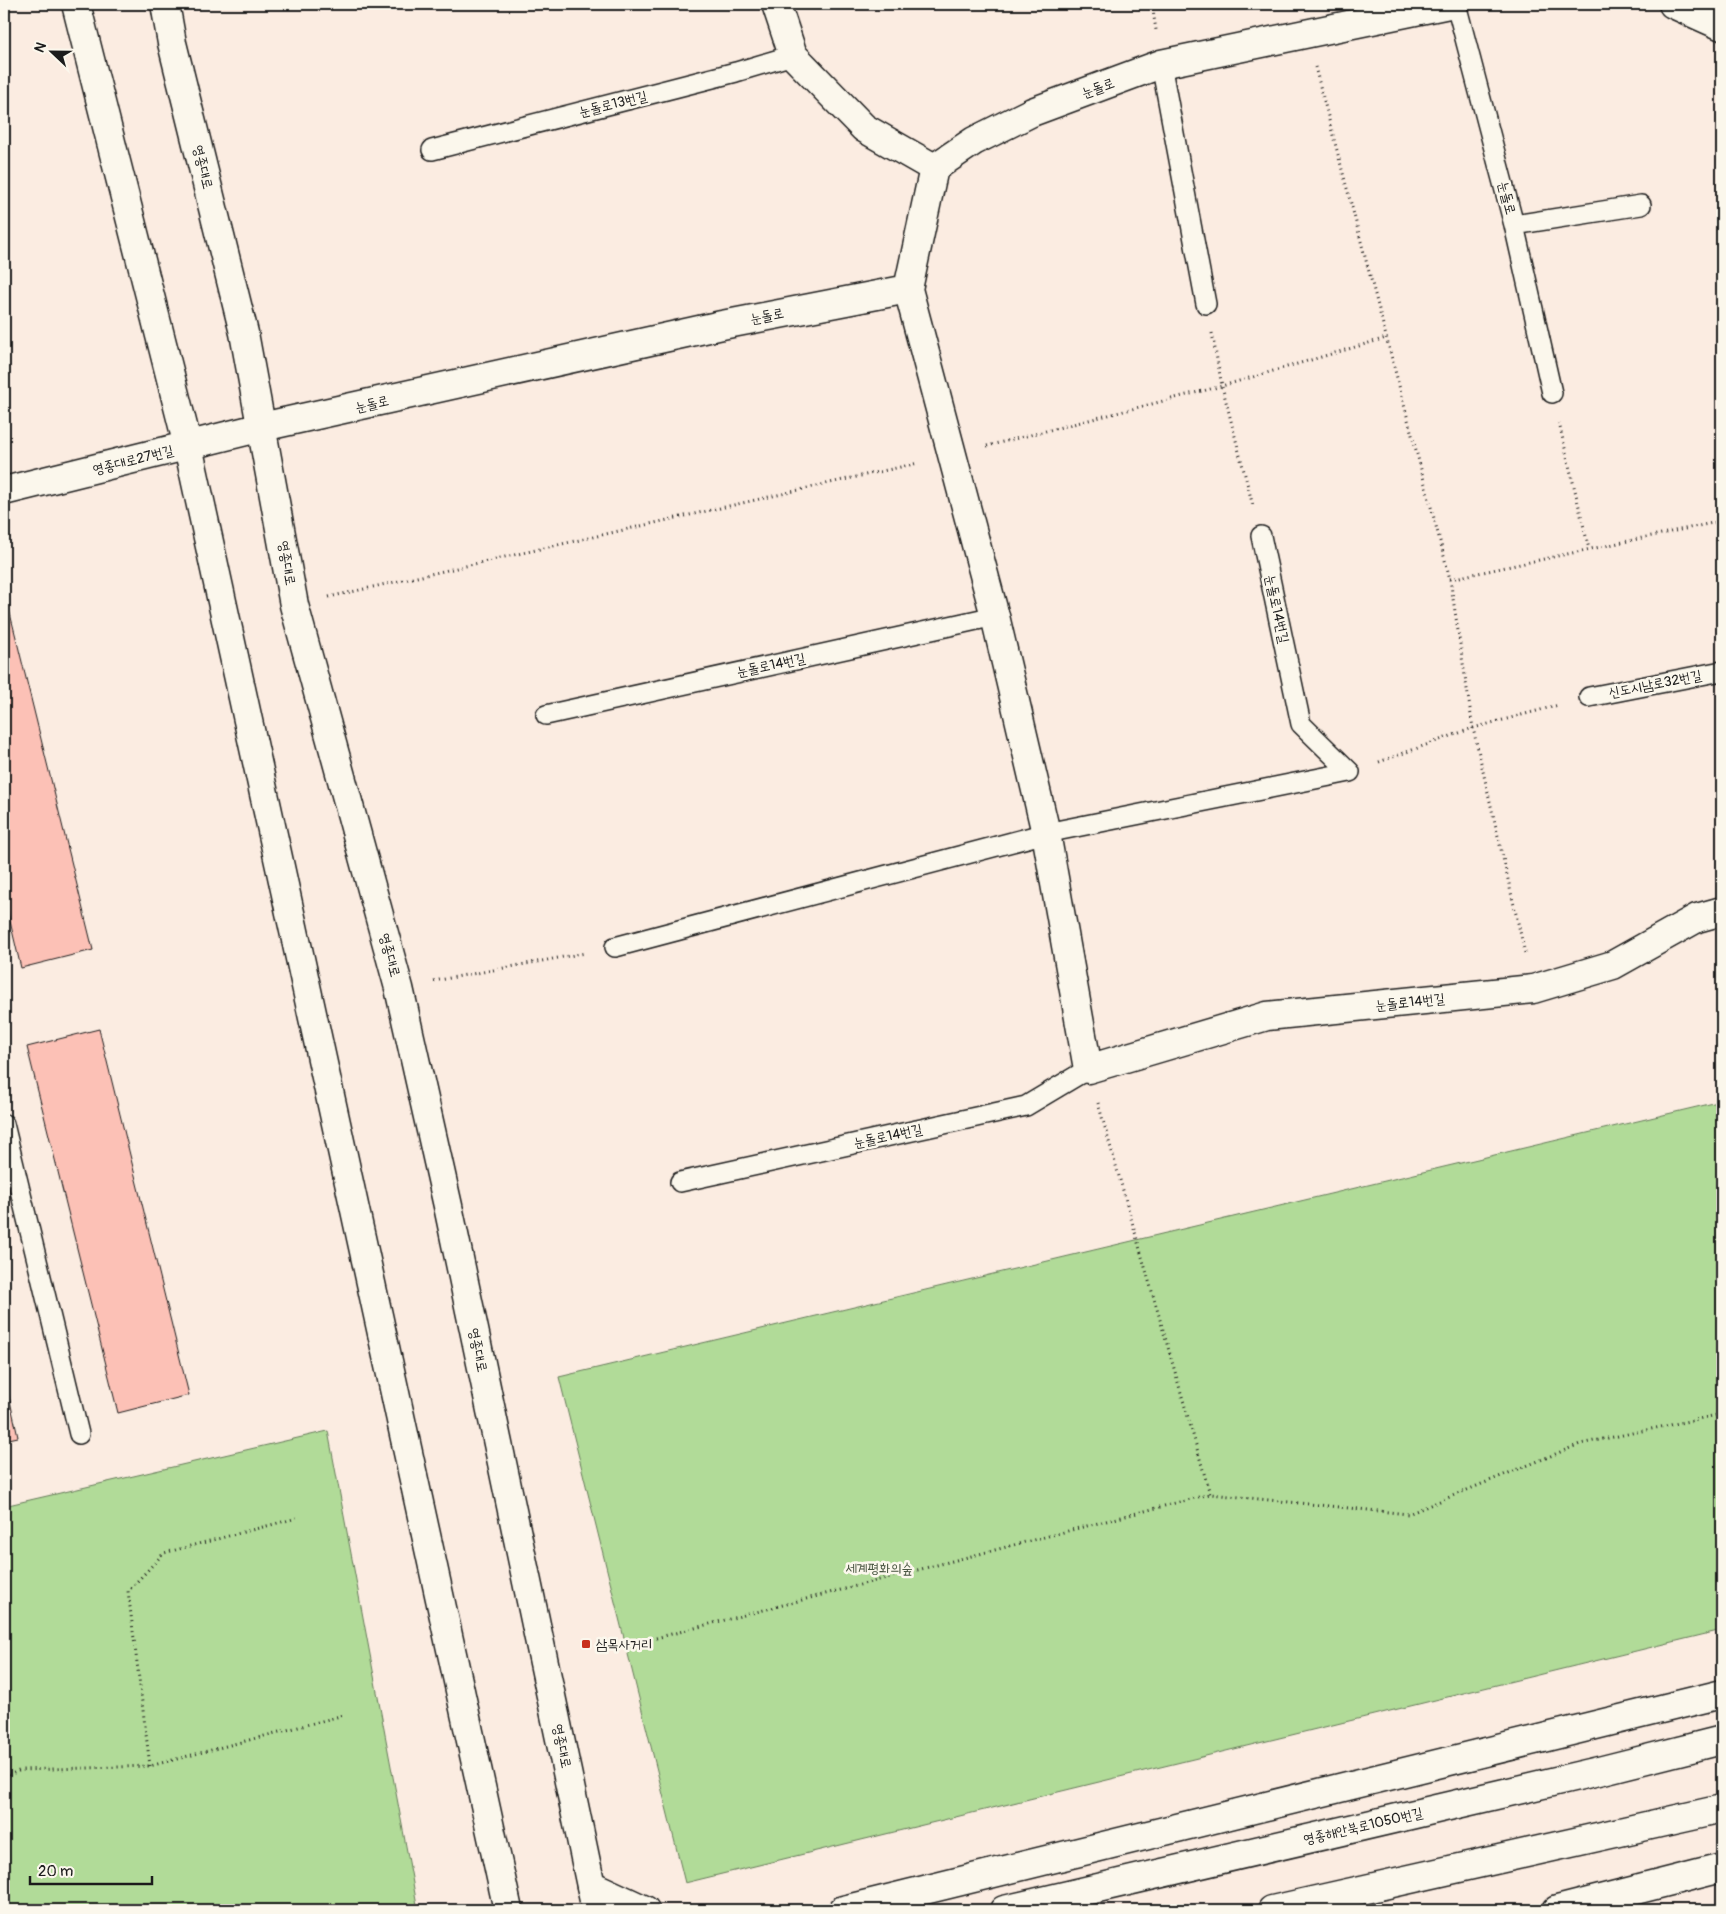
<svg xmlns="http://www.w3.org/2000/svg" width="1726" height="1914" font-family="Pangolin,'Poor Story',sans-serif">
  <rect width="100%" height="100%" fill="#fbece1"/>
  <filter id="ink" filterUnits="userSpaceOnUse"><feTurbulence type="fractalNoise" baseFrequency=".02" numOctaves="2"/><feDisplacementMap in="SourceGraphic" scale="10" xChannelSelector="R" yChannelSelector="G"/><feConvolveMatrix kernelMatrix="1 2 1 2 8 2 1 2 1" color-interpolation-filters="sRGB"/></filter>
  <g filter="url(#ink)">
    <path fill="#b1db98" stroke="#667c5a" d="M1722,1101v529l-1037,253 -126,-506z
      M328,1431l90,479h-414v-404z"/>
    <path fill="#fcc1b6" stroke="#1c1c1c" d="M4,589l89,361 -72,18 -17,-72z
      M99,1029l90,366 -71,18 -91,-366z
      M4,1374l14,63 -14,3z"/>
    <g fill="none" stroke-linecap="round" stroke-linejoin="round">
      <defs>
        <path id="service" d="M1456,4l58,221 38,168
          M1161,64l45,240
          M432,150l304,-78 57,-17
          M1514,225l127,-20
          M1589,697l133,-26
          M546,715l449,-99
          M615,947l431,-114 304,-61 -49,-48 -40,-188
          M4,1124l75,310
          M680,1182l346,-76 62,-37"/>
        <path id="minor" d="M776,4l17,51 71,73 70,40
          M1673,4l49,22
          M908,289l87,327 51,217 42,236 179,-53 266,-27 80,-24 84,-47 25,-7
          M4,491l258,-64 460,-102 186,-36 26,-121 40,-27 58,-29 129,-48 288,-60"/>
        <path id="secondary" d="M76,4l112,442 320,1464
          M165,4l7,39 72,290 50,272 105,383 49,218 148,704"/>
        <path id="trunk" d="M591,1885l54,25
          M843,1910l879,-216
          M1004,1910l599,-140 119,-30
          M1272,1910l450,-101
          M1557,1910l165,-42"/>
      </defs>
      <use href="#service" stroke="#1c1c1c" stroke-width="22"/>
      <use href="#minor" stroke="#1c1c1c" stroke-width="31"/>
      <use href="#secondary" stroke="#1c1c1c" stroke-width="31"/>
      <use href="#trunk" stroke="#1c1c1c" stroke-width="31"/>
      <path stroke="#1c1c1c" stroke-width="3" stroke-dasharray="1 4" stroke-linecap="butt" d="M1152,4l4,26
        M1315,67l135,512 23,149 52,225
        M1212,333l10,53 31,120
        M1559,423l30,126
        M987,446l235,-60 164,-48
        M1450,579l272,-58
        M329,597l589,-134
        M1379,762l94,-34 86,-23
        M434,981l151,-28
        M1098,1103l112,391
        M656,1638l554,-144 198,20 172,-70 142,-30
        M150,1766l-22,-175 36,-38 133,-35
        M4,1777l17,-7 129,-4 194,-51"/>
      <use href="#service" stroke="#fbf7ec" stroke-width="19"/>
      <use href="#minor" stroke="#fbf7ec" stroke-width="28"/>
      <use href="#secondary" stroke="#fbf7ec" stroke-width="28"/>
      <use href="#trunk" stroke="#fbf7ec" stroke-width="28"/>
    </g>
  </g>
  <rect fill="#c8321e" stroke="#fbf7ec" stroke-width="2" x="581" y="1639" width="10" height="10" rx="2.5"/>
  <g text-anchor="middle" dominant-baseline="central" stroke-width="5" stroke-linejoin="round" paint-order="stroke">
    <g font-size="14" fill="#1c1c1c" stroke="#fbf7ec">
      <text transform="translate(1098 88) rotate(-20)">눈돌로</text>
      <text transform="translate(613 104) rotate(-14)">눈돌로13번길</text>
      <text transform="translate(203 167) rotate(76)">영종대로</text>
      <text transform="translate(1507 198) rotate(75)">눈돌로</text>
      <text transform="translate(767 316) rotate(-11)">눈돌로</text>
      <text transform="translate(372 404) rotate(-13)">눈돌로</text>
      <text transform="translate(133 460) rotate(-14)">영종대로27번길</text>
      <text transform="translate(287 563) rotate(80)">영종대로</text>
      <text transform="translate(1277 609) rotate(78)">눈돌로14번길</text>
      <text transform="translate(771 665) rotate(-12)">눈돌로14번길</text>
      <text transform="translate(1655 684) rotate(-11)">신도시남로32번길</text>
      <text transform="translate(390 955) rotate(75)">영종대로</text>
      <text transform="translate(1410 1002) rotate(-6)">눈돌로14번길</text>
      <text transform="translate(888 1136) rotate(-12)">눈돌로14번길</text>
      <text transform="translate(478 1350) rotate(78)">영종대로</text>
      <text transform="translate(562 1746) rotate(78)">영종대로</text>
      <text transform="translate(1363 1826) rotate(-13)">영종해안북로1050번길</text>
    </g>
    <g font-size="14" fill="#495541" stroke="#fbf7ec">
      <text x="879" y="1568">세계평화의숲</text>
    </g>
    <g font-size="14" fill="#1c1c1c" stroke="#fbf7ec" text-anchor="start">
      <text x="596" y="1644">삼목사거리</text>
    </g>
  </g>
  <rect width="1726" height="1914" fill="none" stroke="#fbf7ec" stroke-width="20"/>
  <rect x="10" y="10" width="1706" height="1894" fill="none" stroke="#1c1c1c" stroke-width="2" filter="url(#ink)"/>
  <g transform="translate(52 52) rotate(292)" stroke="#fbf7ec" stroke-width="4" paint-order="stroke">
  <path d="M0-4L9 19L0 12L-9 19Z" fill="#1c1c1c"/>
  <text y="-8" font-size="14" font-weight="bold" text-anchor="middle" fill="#1c1c1c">N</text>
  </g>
  <path d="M30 1876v8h122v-8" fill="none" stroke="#1c1c1c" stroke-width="2.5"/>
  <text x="38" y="1876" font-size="15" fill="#1c1c1c" stroke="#fbf7ec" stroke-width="4" paint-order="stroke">20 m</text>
</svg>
